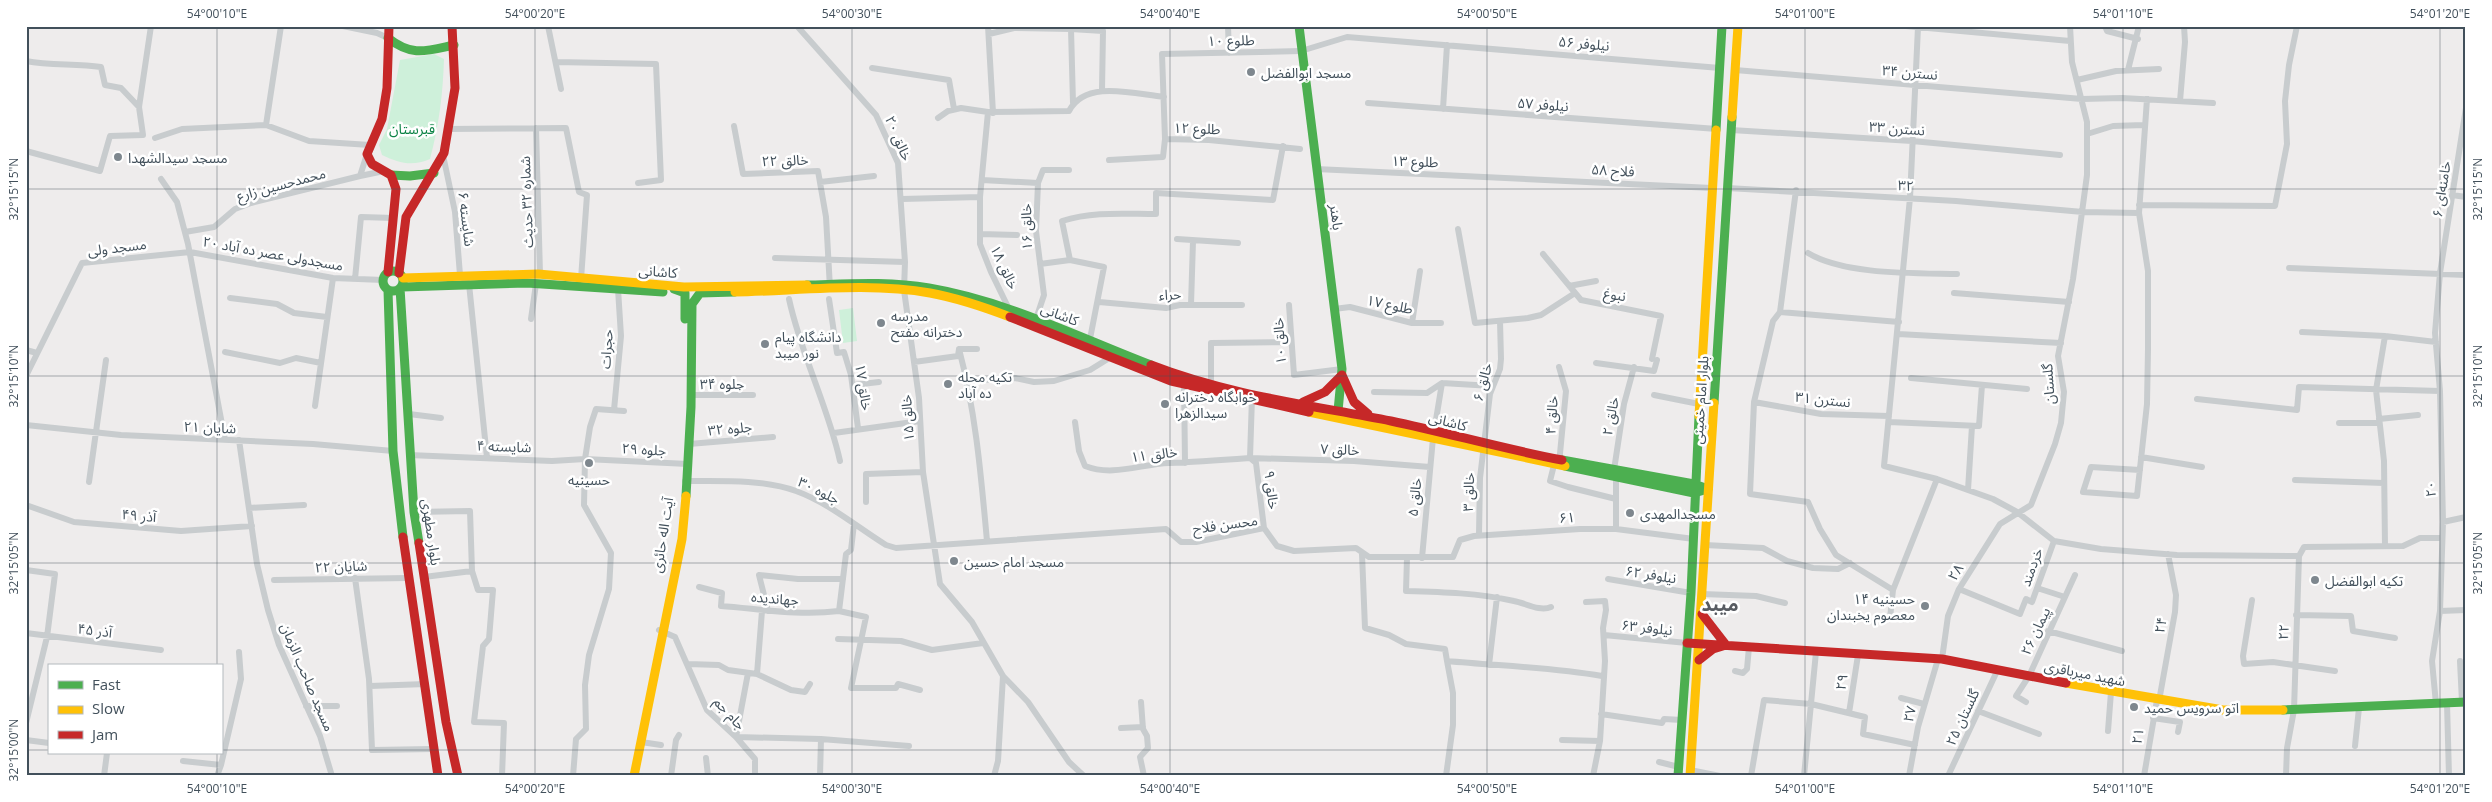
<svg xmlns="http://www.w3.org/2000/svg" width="2492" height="802" font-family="'Open Sans','Noto Sans Arabic',sans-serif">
  <rect width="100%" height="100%" fill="#eeecec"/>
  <path fill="#cef0da" d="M434,54l10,5c-1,34 -5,67 -14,100 -18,8 -31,4 -48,-4l-3,-10 8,-16 13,-69z
    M853,308l4,33 -14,2 -4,-33z"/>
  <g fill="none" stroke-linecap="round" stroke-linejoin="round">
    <path stroke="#c8ccce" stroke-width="6" d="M343,26l34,7 11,5
      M548,26l13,63
      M797,26l79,89 22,48 7,99 -1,28 15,108 4,74 17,112 32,38 31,54 25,26 41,60 15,14
      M988,26l5,87
      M1228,26l1,27
      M1906,26l164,15
      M2105,26l2,5 31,8
      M1918,27l-8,171 -26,268 53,13 56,20 24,13 37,29 47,8 76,6 122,1
      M1071,29l32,2 -1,59
      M989,34l25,-6 57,1 2,74
      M26,61c25,5 50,2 75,6l4,18 16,3 18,19
      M556,62l100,2 5,116 -23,3
      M872,68l77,12 5,29
      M1735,70l347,29 40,-1 91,5
      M2128,70l11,-44
      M2077,80l39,-9 43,-2
      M2180,101l5,-59 -1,-16
      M1368,103l349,26
      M1443,109l4,-64
      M938,118l10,-7 13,-3 27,4 81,-1c17,-32 65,-17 95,-14
      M266,125l15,-99
      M734,126l9,48 75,-3 8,46 4,71
      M536,128l4,146
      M447,129l119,-1 13,64 8,3 -6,84
      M1731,130l181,11 148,14
      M2087,134l26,-8 31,-1
      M155,138l27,-9 84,-4 43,16 61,4
      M1165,139l-3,-85 139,-3 46,-14 373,31
      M26,151l74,20 10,-35 33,-1 -4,-28 12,-81
      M367,154l-7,22 24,-5
      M443,155l12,57 5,63 9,9 18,174
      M1109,160l54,-3 2,-18 44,1 91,9
      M1316,169l396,19
      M161,179l16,23 11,42 37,196
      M982,180l56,3 -2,48 8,64 -9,27
      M820,182l54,-6
      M1038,183l5,-13h26
      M1727,188l229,13 127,11 56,1 8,-114
      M2452,195l14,2
      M980,197v47l11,28 19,39
      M902,199l78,-2 8,-85
      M2139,205l136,1 12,-62 -2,-43 4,-36 8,-39
      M2139,213l9,58v78l-1,55 -10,92 -54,-4 8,-25 49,3
      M1458,229l17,94 53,-5 13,-3 34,-22
      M185,232l29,-5 21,-18 16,-6 109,-27
      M980,234l37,1
      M1177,239l61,4
      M1808,253c36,22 107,20 149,21
      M1543,254l38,46 80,16 -9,43
      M775,258l130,4
      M1070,260l-8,-39c31,-10 62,-7 94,-7v-21l117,7 10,-54
      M1040,264l30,-4 34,7 -15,77
      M2289,268l177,7
      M355,279l6,-62 33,1
      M1569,286l27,-5
      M1954,293l115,9
      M230,298l47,6 17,9 33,4
      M789,299c12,56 39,107 51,162
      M829,299l8,54 7,-1 7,23 7,53
      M1099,302l67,6 14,-3h62
      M1191,305l2,-64
      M1289,305l5,70 48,-6
      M1334,309l16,-2 62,16h29
      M1780,312l16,-122
      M531,319l5,-35
      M1412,323l8,-52
      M2302,332l83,4 51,6
      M1898,334l163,9
      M959,349c17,64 22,127 28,192
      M26,350l11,3
      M225,352l55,11 16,-5 25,5
      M914,362l44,-6 1,-7h18
      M1596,363l58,8 3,-11
      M26,376l56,-113 108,-11 143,26 50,2
      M1911,378l116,11
      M1184,380l1,83
      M968,381l47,-3 19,4 20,-1 36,-11 21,-13
      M1211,384v-41l80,-1
      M853,385l26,-3
      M1374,392l53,1 15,-10 50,3
      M690,395h63
      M1654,395l45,9
      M1252,397l-2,61 104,3 76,6
      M2197,399l100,11 2,-23 141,4
      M1754,402l67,12 68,2
      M315,406l18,-128
      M614,410l7,-74 -3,-47
      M409,414l32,4
      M2379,419l39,-4
      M1075,422l4,29 6,15c28,11 56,-2 84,-3 27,-1 54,-3 81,-5l6,5 8,65
      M1889,422l90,4 3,-41
      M2339,423h40
      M26,425l95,10 192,9 80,7
      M834,433l86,-12
      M239,440l18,124 11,46 11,35 41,91 12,40
      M689,444l84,-7
      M409,455l143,6 33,-2 103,5
      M2141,457l61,10
      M1559,464l7,-73 -7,-24
      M1554,465l-4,16 18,6 48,12
      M2295,480l89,3
      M685,481c36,0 77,-2 111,10 33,12 61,36 90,54l10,3 270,-19 15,13h15l68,-14 13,18 17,5 62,-3 13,9h84l7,-17 14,-4 106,-7h36l78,10
      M89,482l17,-122
      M1968,490l4,-64
      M866,502v-28l57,-2
      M26,505l48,17 107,9 71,-5
      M249,508l55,-3
      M414,512l56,-1 2,60 6,19h15l-4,49 -6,7 -9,76 30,1 -2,53
      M2443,522l23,-5
      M1616,529v-52l-2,-7 10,-66 10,-37
      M1479,535l1,-57 10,-84 10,-25 1,-10 -1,-38
      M1705,545l58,3 24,13 26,7 25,1 12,-6
      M2385,546l-1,-85 -8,-71 9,-54
      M1362,554l3,74 24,7 17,9 39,5 2,12c52,5 104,6 155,15
      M1407,558l-1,33c37,1 72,2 108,10 11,2 26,11 37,6
      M1422,558l11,-120 9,-55
      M26,570l29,4 -8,63 -21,86
      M424,577l48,-6
      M355,578l14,101 3,71 61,-1
      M1608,579l83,14
      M274,580l134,-2
      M699,587l23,6 -1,13c40,3 78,10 118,5l7,-57 5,-4 3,-26
      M2037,588l28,9
      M1959,589l61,25 6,-15 6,3 22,-61
      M1893,590l-57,-35 -16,-26 -12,-27 -58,-8 4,-92 19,-81 7,-9 119,10
      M1702,594l54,2 29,7
      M2252,600l-9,56 1,8 29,-2 62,9
      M1586,602l19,-1 1,9 -3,18 2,33 -5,80 -7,35
      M768,611l-9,-36 39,4h45
      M839,611l27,6 -15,71h45l2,-4 22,6
      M2440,611l26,-1
      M2296,615l55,1 2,15 42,7
      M1890,618l3,-28 44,-111
      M659,630l16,7 32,73 29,27 19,22v17
      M2048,631l74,20
      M26,633l135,17
      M1604,635l83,8
      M838,639l63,2 31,9 51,-7
      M1942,659l6,-43 11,-27 41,-65 31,-19 24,-61 6,-21 3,-31 -6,-36 15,-77 14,-104v-53l-15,-60 -2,-36
      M2460,661l2,41
      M688,664l31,1 9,5 29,4 5,-63
      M1489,665l8,-68
      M1735,671l8,2 4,-4 2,-22
      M748,673l-12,64 85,2 -1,37
      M757,674l34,16 14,2 5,-8
      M370,686l56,-2
      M1901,698l23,6
      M2159,701l16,-89 1,-17 -8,-41
      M1141,702l2,27 4,7 1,12 -8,9 4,19
      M2026,702l-10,-6 13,-20 46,-101
      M2447,703l2,73
      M2436,704l-4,-43 8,-50 3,-89 -3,-131 -5,-58 5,-60 26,-165
      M306,706h31
      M1978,711l61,23
      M1849,713l9,-58
      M1601,714l61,9 2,-4 18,1
      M2153,718l27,4 -2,10
      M1121,728l22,-1
      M2108,731l3,-39
      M821,739l88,7
      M26,740l23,3
      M1562,740l38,1
      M641,742l20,3
      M2355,746l4,-38
      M706,758l2,18
      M183,761l38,4 -4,11
      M1659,762l20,5
      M221,765l20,-86 -2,-27
      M1690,770l30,6
      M104,776l3,-23
      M573,776l3,-37 10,-10 -1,-44 4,-30 20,-66 2,-36 -27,-48 1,-46 5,-32 6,-18 28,2
      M671,776l5,-36 3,-5
      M994,776l4,-15 5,-85
      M1446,776l7,-51v-32l-6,-32
      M1751,776l13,-76 47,4 54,13 -2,17 52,11
      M1804,776l12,-124
      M1909,776l9,-49 20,-68
      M1948,776l50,-107
      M2144,776l13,-76
      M2286,776l1,-28 7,-38 5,-154 5,-9 99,-1 17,-8h22"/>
    <path stroke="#4caf50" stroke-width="9" d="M1299,26l43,343 -4,42
      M388,38c24,19 38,13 66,7
      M1716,130l6,-104
      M391,175l19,1 24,-3
      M383 281a10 10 0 1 1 20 0a10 10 0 1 1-20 0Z
      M807,285c41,-1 81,-4 122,3 77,13 149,49 222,77
      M402,287l125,-4 136,9
      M400,288l14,224 5,31
      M674,289l11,4v26
      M388,290l5,161 10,86
      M1714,403l18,-286
      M1562,460l132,24 14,5 -14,4 -129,-27
      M686,496l5,-89 1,-103 8,-11 35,-1
      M2283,710l183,-8
      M1678,776l13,-183 8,-177"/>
    <path stroke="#ffc107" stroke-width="9" d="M1732,117l6,-91
      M403,278l135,-4 146,13 123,-2
      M735,292c61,-1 135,-10 195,1 27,5 54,14 80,24
      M1309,412l256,54
      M1699,416l17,-286
      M2066,683l157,27h60
      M634,776l48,-237 4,-43
      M1690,776l24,-373"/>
    <path stroke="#c62828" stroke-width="9" d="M388,272l8,-83 -5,-14 -19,-11 -5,-10 15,-35 5,-31 2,-62
      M399,273l7,-56 38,-64 11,-65 -3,-62
      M1010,317l161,64 138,31
      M1151,365c77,30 159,40 240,56 57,12 113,28 171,39
      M1303,402l22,-10 17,-17 12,27 14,12
      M403,537l35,239
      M419,543l27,179 12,54
      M1687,643l255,16 124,24
      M1699,660l14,-11 13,-4 -24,-31"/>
  </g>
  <path fill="none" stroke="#42505b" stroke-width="1" stroke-opacity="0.45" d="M217,26v640M535,26v750M852,26v750M1170,26v750M1487,26v750M1805,26v750M2123,26v750M2440,26v750M26,189h2440M26,376h2440M26,563h2440M26,750h23M221,750h2245M217,753v23"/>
  <g fill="#7e878e" stroke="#fff" stroke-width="2">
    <circle cx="1251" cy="72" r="5"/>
    <circle cx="118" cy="157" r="5"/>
    <circle cx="881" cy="323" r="5"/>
    <circle cx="765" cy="344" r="5"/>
    <circle cx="948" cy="384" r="5"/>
    <circle cx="1165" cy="404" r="5"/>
    <circle cx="589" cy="463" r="5"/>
    <circle cx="1630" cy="513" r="5"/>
    <circle cx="954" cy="561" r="5"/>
    <circle cx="2315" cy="580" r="5"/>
    <circle cx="1925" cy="606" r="5"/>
    <circle cx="2134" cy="707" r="5"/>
  </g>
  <g text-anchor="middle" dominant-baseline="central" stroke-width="5" stroke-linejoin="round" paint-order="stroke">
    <g font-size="14" fill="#42505b" stroke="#fff">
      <text transform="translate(1231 40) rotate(-1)">طلوع ۱۰</text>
      <text transform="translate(1584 43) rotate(5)">نیلوفر ۵۶</text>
      <text transform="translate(1910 72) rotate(5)">نسترن ۳۴</text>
      <text transform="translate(1543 104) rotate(4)">نیلوفر ۵۷</text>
      <text transform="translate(1197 128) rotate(2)">طلوع ۱۲</text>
      <text transform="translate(1897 128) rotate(4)">نسترن ۳۳</text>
      <text transform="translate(899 138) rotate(67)">خالق ۲۰</text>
      <text transform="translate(785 160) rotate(-2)">خالق ۲۲</text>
      <text transform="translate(1415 161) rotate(2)">طلوع ۱۳</text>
      <text transform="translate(1613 170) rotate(3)">فلاح ۵۸</text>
      <text transform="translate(281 184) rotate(-15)">محمدحسین زارع</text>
      <text transform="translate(1906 185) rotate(4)">۳۲</text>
      <text transform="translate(2441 189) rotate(-81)">خامنه‌ای ۶</text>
      <text transform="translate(526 202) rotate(-92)">شماره ۳۲ حدیث</text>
      <text transform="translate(1337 217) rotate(83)">باهنر</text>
      <text transform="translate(467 219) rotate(83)">شایسته ۶</text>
      <text transform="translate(1026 227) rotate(-91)">خالق ۱۶</text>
      <text transform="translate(117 247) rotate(-7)">مسجد ولی</text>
      <text transform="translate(273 253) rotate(10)">مسجدولی عصر ده آباد ۲۰</text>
      <text transform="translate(1005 267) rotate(65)">خالق ۱۸</text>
      <text transform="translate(658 271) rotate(4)">کاشانی</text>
      <text transform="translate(1170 294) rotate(-2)">حراء</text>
      <text transform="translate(1615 294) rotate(10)">نبوغ</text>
      <text transform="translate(1390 304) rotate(12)">طلوع ۱۷</text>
      <text transform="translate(1060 314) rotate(21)">کاشانی</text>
      <text transform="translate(1279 341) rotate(-94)">خالق ۱۰</text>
      <text transform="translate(606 349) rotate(-86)">حجرات</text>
      <text transform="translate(1482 382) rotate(-75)">خالق ۶</text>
      <text x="722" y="383">جلوه ۳۴</text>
      <text transform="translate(2048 384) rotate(-94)">گلستان</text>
      <text transform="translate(864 387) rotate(81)">خالق ۱۷</text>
      <text transform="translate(1823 399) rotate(6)">نسترن ۳۱</text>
      <text transform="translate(1700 400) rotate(-86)">بلوار امام خمینی</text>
      <text transform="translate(1551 415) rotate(-86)">خالق ۴</text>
      <text transform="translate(1610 416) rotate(-79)">خالق ۲</text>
      <text transform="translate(907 418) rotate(-94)">خالق ۱۵</text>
      <text transform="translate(1448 421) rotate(14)">کاشانی</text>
      <text transform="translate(210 427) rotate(2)">شایان ۲۱</text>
      <text transform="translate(730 428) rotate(-5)">جلوه ۳۲</text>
      <text transform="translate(504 446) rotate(2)">شایسته ۴</text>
      <text transform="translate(644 449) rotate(3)">جلوه ۲۹</text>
      <text transform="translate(1340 449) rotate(2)">خالق ۷</text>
      <text transform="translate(1154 454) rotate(-7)">خالق ۱۱</text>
      <text transform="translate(2430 489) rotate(-91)">۲۰</text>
      <text transform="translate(819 490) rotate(26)">جلوه ۳۰</text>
      <text transform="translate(1272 490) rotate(83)">خالق ۹</text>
      <text transform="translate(1468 492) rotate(-88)">خالق ۳</text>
      <text transform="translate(1414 497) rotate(-84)">خالق ۵</text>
      <text transform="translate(139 515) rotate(5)">آذر ۴۹</text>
      <text transform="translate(1567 517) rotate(-3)">۶۱</text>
      <text transform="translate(1225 524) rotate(-8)">محسن فلاح</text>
      <text transform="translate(432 532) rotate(82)">بلوار مطهری</text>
      <text transform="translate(662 535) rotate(-81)">آیت اله حائری</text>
      <text transform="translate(341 566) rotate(-2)">شایان ۲۲</text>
      <text transform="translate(2031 567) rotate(-70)">خردمند</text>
      <text transform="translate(1955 572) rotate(-59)">۲۸</text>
      <text transform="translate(1651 574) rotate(9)">نیلوفر ۶۲</text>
      <text transform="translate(775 598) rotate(5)">جهاندیده</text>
      <text transform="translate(2160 625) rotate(-80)">۲۴</text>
      <text transform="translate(1647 627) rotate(6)">نیلوفر ۶۳</text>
      <text transform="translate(95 630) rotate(7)">آذر ۴۵</text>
      <text transform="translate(2035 631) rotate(-65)">پیمان ۲۶</text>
      <text transform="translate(2283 632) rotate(-87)">۲۲</text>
      <text transform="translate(2085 673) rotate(11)">شهید میرباقری</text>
      <text transform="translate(308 677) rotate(67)">مسجد صاحب الزمان</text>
      <text transform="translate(1841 682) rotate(-81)">۲۹</text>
      <text transform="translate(730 713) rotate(47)">جام جم</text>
      <text transform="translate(1909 714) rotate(-76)">۲۷</text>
      <text transform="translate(1962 717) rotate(-65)">گلستان ۲۵</text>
      <text transform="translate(2137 736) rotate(-81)">۲۱</text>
    </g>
    <g font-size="14" fill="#42505b" stroke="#fff" text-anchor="start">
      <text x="1261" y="72">مسجد ابوالفضل</text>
      <text x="128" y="157">مسجد سیدالشهدا</text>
      <text x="891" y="315">مدرسه<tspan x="891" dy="16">دخترانه مفتح</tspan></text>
      <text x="775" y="336">دانشگاه پیام<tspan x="775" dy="16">نور میبد</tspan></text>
      <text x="958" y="376">تکیه محله<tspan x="958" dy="16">ده آباد</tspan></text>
      <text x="1175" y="396">خوابگاه دخترانه<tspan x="1175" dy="16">سیدالزهرا</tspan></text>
      <text x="589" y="479" text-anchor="middle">حسینیه</text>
      <text x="1640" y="513">مسجدالمهدی</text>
      <text x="964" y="561">مسجد امام حسین</text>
      <text x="2325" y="580">تکیه ابوالفضل</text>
      <text x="1915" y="598" text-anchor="end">حسینیه ۱۴<tspan x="1915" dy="16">معصوم یخبندان</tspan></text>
      <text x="2144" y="707">اتو سرویس حمید</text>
    </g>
    <g font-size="14" fill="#0c8346" stroke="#fff">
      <text x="412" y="128">قبرستان</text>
    </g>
    <g font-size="19" font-weight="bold" fill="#585c62" stroke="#fff">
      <text x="1720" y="604">میبد</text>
    </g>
  </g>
  <rect width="2492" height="802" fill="none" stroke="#ffffff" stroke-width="55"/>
  <rect x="48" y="664" width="175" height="90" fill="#ffffff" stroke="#b3b9bd"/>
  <rect x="58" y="681" width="25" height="8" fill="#4caf50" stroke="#b3b9bd"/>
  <text x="92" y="690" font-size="15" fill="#42505b">Fast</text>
  <rect x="58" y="706" width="25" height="8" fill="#ffc107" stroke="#b3b9bd"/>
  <text x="92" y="714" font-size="15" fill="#42505b">Slow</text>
  <rect x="58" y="731" width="25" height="8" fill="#c62828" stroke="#b3b9bd"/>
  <text x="92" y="740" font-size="15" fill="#42505b">Jam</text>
  <rect x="28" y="28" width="2436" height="746" fill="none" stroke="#42505b" stroke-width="2"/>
  <g font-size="12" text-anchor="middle" fill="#42505b">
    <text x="217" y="18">54°00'10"E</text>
    <text x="535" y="18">54°00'20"E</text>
    <text x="852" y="18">54°00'30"E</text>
    <text x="1170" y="18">54°00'40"E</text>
    <text x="1487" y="18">54°00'50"E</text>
    <text x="1805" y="18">54°01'00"E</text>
    <text x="2123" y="18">54°01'10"E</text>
    <text x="2440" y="18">54°01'20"E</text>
    <text transform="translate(14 189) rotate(-90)" y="4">32°15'15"N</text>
    <text transform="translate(2478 189) rotate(-90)" y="4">32°15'15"N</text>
    <text transform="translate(14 376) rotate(-90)" y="4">32°15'10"N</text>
    <text transform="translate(2478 376) rotate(-90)" y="4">32°15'10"N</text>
    <text transform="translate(14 563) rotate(-90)" y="4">32°15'05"N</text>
    <text transform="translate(2478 563) rotate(-90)" y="4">32°15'05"N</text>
    <text transform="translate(14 750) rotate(-90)" y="4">32°15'00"N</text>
    <text x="217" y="793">54°00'10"E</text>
    <text x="535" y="793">54°00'20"E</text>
    <text x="852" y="793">54°00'30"E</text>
    <text x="1170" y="793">54°00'40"E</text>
    <text x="1487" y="793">54°00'50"E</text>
    <text x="1805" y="793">54°01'00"E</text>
    <text x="2123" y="793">54°01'10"E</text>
    <text x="2440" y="793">54°01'20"E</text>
  </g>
</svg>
